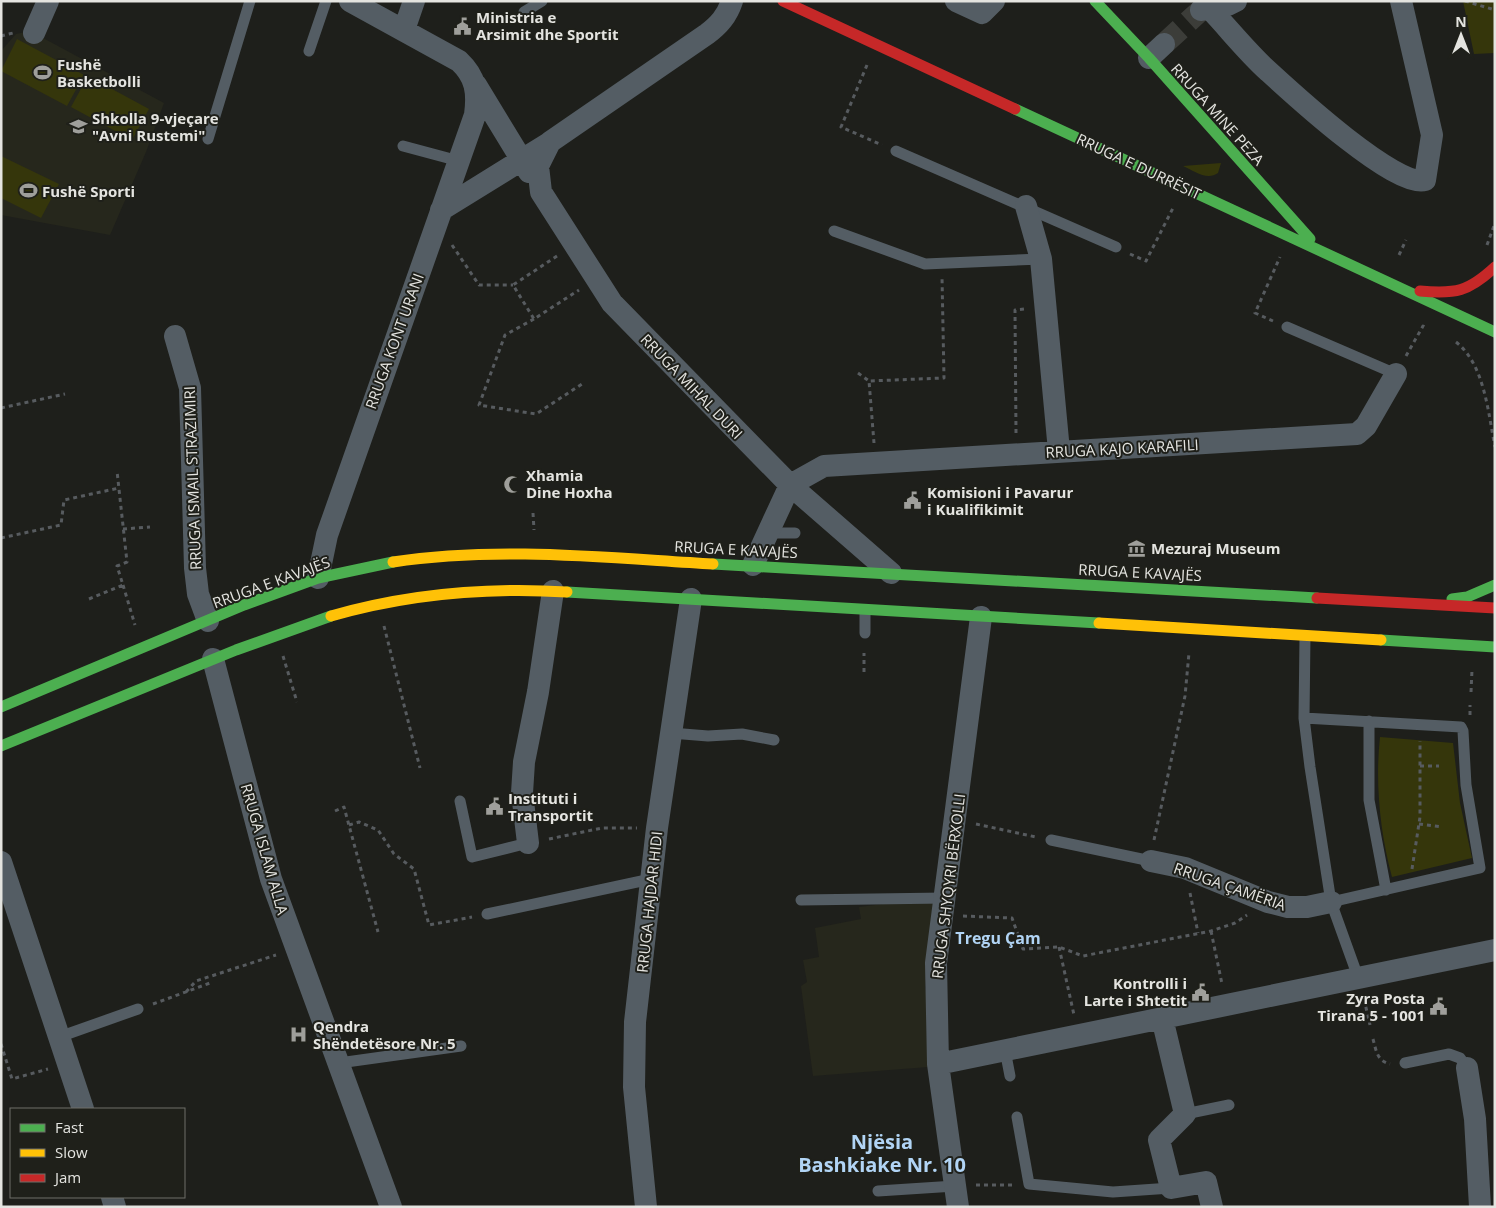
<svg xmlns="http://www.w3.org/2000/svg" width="1496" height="1208" font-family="'Open Sans',sans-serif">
  <rect width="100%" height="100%" fill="#1e1f1b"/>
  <path fill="#26271c" d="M30,31l134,72 -18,49 -36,83 -109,-20v-164l15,-17z
    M934,900l-9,88 5,19 -4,6 2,54 -115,9 -12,-90 6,-4 -4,-22 16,-3 -4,-29 46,-9 -2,-12 48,-6z"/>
  <path fill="#35360b" d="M1463,1h32v52l-21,1z
    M17,39l67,36 -17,31 -66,-35z
    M88,76l61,33 -17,31 -61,-33z
    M1,156l58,28 -18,34 -40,-20z
    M1221,163l-3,10c-11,8 -24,-2 -35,-7z
    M1380,737l73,6 7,60 12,55 -80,19c-12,-45 -17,-94 -12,-140z"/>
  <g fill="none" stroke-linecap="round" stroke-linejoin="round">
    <path stroke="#3c3d39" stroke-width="22" stroke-dasharray="22 11" stroke-linecap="butt" d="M1164,44l37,-34"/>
    <path stroke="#575b5f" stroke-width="3" stroke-dasharray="4 4" stroke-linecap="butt" d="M1465,1l30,9
      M1,36l12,-3
      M867,65l-26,62 41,18
      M452,245l27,40h34
      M1487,245l8,-22
      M1130,254l16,7 27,-53
      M1399,255l7,-15
      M557,256l-44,29 21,34 45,-29
      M534,319l-29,16 -26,70 57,9 46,-30
      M1273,321l-18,-8 25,-56
      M1456,342c29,23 32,71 39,105
      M1406,356l17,-30 2,1
      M858,373l11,8
      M1,408l64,-14
      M1016,433l-1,-123 10,-1
      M874,443l-5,-62 75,-3 -2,-101
      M533,513l1,17
      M123,529l27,-2
      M1,538l60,-13 3,-25 55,-12
      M123,585l12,40
      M89,599l34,-14 -6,-19 10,-4 -10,-91
      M384,626l36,142
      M283,656l14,46
      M864,672v-19
      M1471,692l1,-22
      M1470,715v-10
      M1420,766h19
      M335,811l9,-4 34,125
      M976,824l60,13
      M1419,824l23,3
      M349,825l10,-3 19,8 16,24 20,15 15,56 43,-8
      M549,839l53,-11h35
      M1154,840l31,-144 4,-43
      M1412,869l8,-52v-76
      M1190,893l8,40
      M963,916l49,2 11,31 36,-2 24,9 128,-25 24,-8 12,-8
      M1211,931l11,53
      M1059,947l15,68
      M186,992l10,-11 80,-26
      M1364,999l6,26
      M153,1004l57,-21
      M1373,1039c3,11 4,22 17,25
      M1,1044l11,35 36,-10
      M976,1185h39"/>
    <path stroke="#545d64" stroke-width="11" d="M524,12l18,-11
      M309,51l17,-50
      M208,139l42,-138
      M403,146l56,15
      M896,151l220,96
      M834,231l91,33 116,-5
      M1287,327l109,47
      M767,533h28
      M865,633v-23
      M1305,636l-1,82 6,49 21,135 27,75
      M1304,718l157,9 2,4 3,54 14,83 -149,34
      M1369,721v79l17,90
      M671,733l37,3 34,-2 32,6
      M460,801l12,56 56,-14
      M1051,840l100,21
      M801,900l144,-2
      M487,914l164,-35
      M59,1037l79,-28
      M1005,1050l5,26
      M339,1063l122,-17
      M1405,1063l44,-9 11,4 7,10
      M1185,1114l44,-9
      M1017,1117l12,67 84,8 58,-4
      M878,1191l77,-5"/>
    <path stroke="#545d64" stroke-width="22" d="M732,1c-5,15 -13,24 -25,33l-157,108 -12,24 3,26 71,111 178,182 101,88
      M956,1l26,12 12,-12
      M1210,9c19,20 37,43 58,62 24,22 128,118 157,109l7,-45 -31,-134
      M1201,10l27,-5 8,-4
      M404,30l10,-29
      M34,33l14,-32
      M1149,58l15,-14
      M476,85l53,87
      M1026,206l15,53 18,192
      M441,210l108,-67
      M175,336l15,52 5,180 3,26 10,27
      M753,565l37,-80 34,-19 533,-32 9,-8 30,-52
      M318,578l9,-43 148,-420c3,-23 1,-38 -16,-54l-109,-60
      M213,659l58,220 120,328
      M528,843l-6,-50 2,-31 14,-70 15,-101
      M1151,861l34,7 83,34 20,5h19l24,-5
      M1,862l82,247
      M1162,1018l23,96 -26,26 12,48 35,-6 6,25
      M938,1064l557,-114
      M1467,1068l8,51 5,88
      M112,1197l3,10
      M646,1207l-12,-120 1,-65 22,-194 34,-229
      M958,1207l-20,-143 -2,-101 45,-346"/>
    <path stroke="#4caf50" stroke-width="11" d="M1095,1l54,57 161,181
      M1015,109l480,223
      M713,564l604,34
      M567,592l532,31
      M1452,599l15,-2 28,-12
      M1381,640l114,7
      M1,707l243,-102 74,-27 75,-16
      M1,746l235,-96 95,-34"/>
    <path stroke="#ffc107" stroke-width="11" d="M393,562c106,-16 214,-4 320,2
      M331,616c77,-22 155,-29 236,-24
      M1099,623l282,17"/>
    <path stroke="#c62828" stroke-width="11" d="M783,1l232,108
      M1420,291c36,3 48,1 75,-24
      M1317,598l178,10"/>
  </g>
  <defs>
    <symbol id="civic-bare" viewBox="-9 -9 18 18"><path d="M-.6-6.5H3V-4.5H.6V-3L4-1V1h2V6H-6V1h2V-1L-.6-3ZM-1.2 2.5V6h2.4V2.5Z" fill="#9f9f9b" stroke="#1f201a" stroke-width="2.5" paint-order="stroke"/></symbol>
    <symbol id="stadium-bare" viewBox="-9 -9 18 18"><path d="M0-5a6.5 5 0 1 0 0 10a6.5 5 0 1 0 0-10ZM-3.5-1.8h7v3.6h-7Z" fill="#9f9f9b" stroke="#1f201a" stroke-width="2.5" paint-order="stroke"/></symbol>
    <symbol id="school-bare" viewBox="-9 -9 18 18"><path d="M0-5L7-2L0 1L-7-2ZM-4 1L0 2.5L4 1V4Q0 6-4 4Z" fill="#9f9f9b" stroke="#1f201a" stroke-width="2.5" paint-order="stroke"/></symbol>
    <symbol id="mosque-bare" viewBox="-9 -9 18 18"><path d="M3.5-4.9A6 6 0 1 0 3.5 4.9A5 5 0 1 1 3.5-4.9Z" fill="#9f9f9b" stroke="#1f201a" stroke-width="2.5" paint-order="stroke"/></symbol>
    <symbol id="museum-bare" viewBox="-9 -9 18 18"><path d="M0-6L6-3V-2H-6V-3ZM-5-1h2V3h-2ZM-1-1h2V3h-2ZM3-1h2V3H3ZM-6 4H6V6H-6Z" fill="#9f9f9b" stroke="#1f201a" stroke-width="2.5" paint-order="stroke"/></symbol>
    <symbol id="hospital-bare" viewBox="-9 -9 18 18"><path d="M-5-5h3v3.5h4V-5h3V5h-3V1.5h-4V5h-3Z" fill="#9f9f9b" stroke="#1f201a" stroke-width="2.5" paint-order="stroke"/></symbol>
  </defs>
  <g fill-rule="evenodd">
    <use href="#civic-bare" x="450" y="14" width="25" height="25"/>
    <use href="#stadium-bare" x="30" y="60" width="25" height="25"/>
    <use href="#school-bare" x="66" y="114" width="25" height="25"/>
    <use href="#stadium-bare" x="16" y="178" width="25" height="25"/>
    <use href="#mosque-bare" x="500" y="472" width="25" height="25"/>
    <use href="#civic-bare" x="900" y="488" width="25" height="25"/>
    <use href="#museum-bare" x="1124" y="536" width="25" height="25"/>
    <use href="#civic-bare" x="482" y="794" width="25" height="25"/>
    <use href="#civic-bare" x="1188" y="980" width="25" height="25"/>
    <use href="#civic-bare" x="1426" y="994" width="25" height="25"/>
    <use href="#hospital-bare" x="286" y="1022" width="25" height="25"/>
  </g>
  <g text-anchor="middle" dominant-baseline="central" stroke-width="4" stroke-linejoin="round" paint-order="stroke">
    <g font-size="15" font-weight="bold" fill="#e4e4e0" stroke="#1f201a" text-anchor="start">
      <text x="476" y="17">Ministria e<tspan x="476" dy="17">Arsimit dhe Sportit</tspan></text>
      <text x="57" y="64">Fushë<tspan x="57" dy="17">Basketbolli</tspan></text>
      <text x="92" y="118">Shkolla 9-vjeçare<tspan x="92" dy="17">"Avni Rustemi"</tspan></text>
      <text x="42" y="191">Fushë Sporti</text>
      <text x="526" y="475">Xhamia<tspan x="526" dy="17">Dine Hoxha</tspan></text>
      <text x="927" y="492">Komisioni i Pavarur<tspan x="927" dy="17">i Kualifikimit</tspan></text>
      <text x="1151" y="548">Mezuraj Museum</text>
      <text x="508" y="798">Instituti i<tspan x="508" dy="17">Transportit</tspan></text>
      <text x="1187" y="983" text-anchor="end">Kontrolli i<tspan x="1187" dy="17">Larte i Shtetit</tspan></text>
      <text x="1425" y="998" text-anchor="end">Zyra Posta<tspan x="1425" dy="17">Tirana 5 - 1001</tspan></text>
      <text x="313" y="1026">Qendra<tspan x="313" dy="17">Shëndetësore Nr. 5</tspan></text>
    </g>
    <g font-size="15" fill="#e4e4e0" stroke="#1f201a">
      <text transform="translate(1218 114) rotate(48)">RRUGA MINE PEZA</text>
      <text transform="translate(1139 166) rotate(25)">RRUGA E DURRËSIT</text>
      <text transform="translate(394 341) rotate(-70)">RRUGA KONT URANI</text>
      <text transform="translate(692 386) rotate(46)">RRUGA MIHAL DURI</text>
      <text transform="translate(1122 448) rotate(-3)">RRUGA KAJO KARAFILI</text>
      <text transform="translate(192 478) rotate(-92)">RRUGA ISMAIL STRAZIMIRI</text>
      <text transform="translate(736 549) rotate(3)">RRUGA E KAVAJËS</text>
      <text transform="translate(1140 572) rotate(3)">RRUGA E KAVAJËS</text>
      <text transform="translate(271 582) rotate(-20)">RRUGA E KAVAJËS</text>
      <text transform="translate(265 849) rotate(74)">RRUGA ISLAM ALLA</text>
      <text transform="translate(948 886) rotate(-83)">RRUGA SHYQYRI BËRXOLLI</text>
      <text transform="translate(1230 886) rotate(19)">RRUGA ÇAMËRIA</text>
      <text transform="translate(649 902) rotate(-84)">RRUGA HAJDAR HIDI</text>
    </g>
    <g font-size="16" font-weight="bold" fill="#b1d4f5" stroke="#1f201a">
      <text x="998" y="938">Tregu Çam</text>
    </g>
    <g font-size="20" font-weight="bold" fill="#b1d4f5" stroke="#1f201a">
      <text x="882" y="1141">Njësia<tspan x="882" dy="23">Bashkiake Nr. 10</tspan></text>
    </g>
  </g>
  <rect width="1496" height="1208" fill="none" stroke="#e4e4e0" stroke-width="5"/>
  <rect x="10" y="1108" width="175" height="90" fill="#1f201a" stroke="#6e6e69"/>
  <rect x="20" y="1124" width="25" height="8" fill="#4caf50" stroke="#6e6e69"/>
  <text x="55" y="1133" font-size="15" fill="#e4e4e0">Fast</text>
  <rect x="20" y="1149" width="25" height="8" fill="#ffc107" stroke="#6e6e69"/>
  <text x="55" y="1158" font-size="15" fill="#e4e4e0">Slow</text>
  <rect x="20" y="1174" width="25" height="8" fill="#c62828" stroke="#6e6e69"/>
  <text x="55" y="1183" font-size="15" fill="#e4e4e0">Jam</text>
  <g transform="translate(1461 35)" stroke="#1f201a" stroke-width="4" paint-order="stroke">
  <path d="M0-4L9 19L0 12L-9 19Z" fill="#e4e4e0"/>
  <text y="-8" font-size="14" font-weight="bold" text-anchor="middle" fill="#e4e4e0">N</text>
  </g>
</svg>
